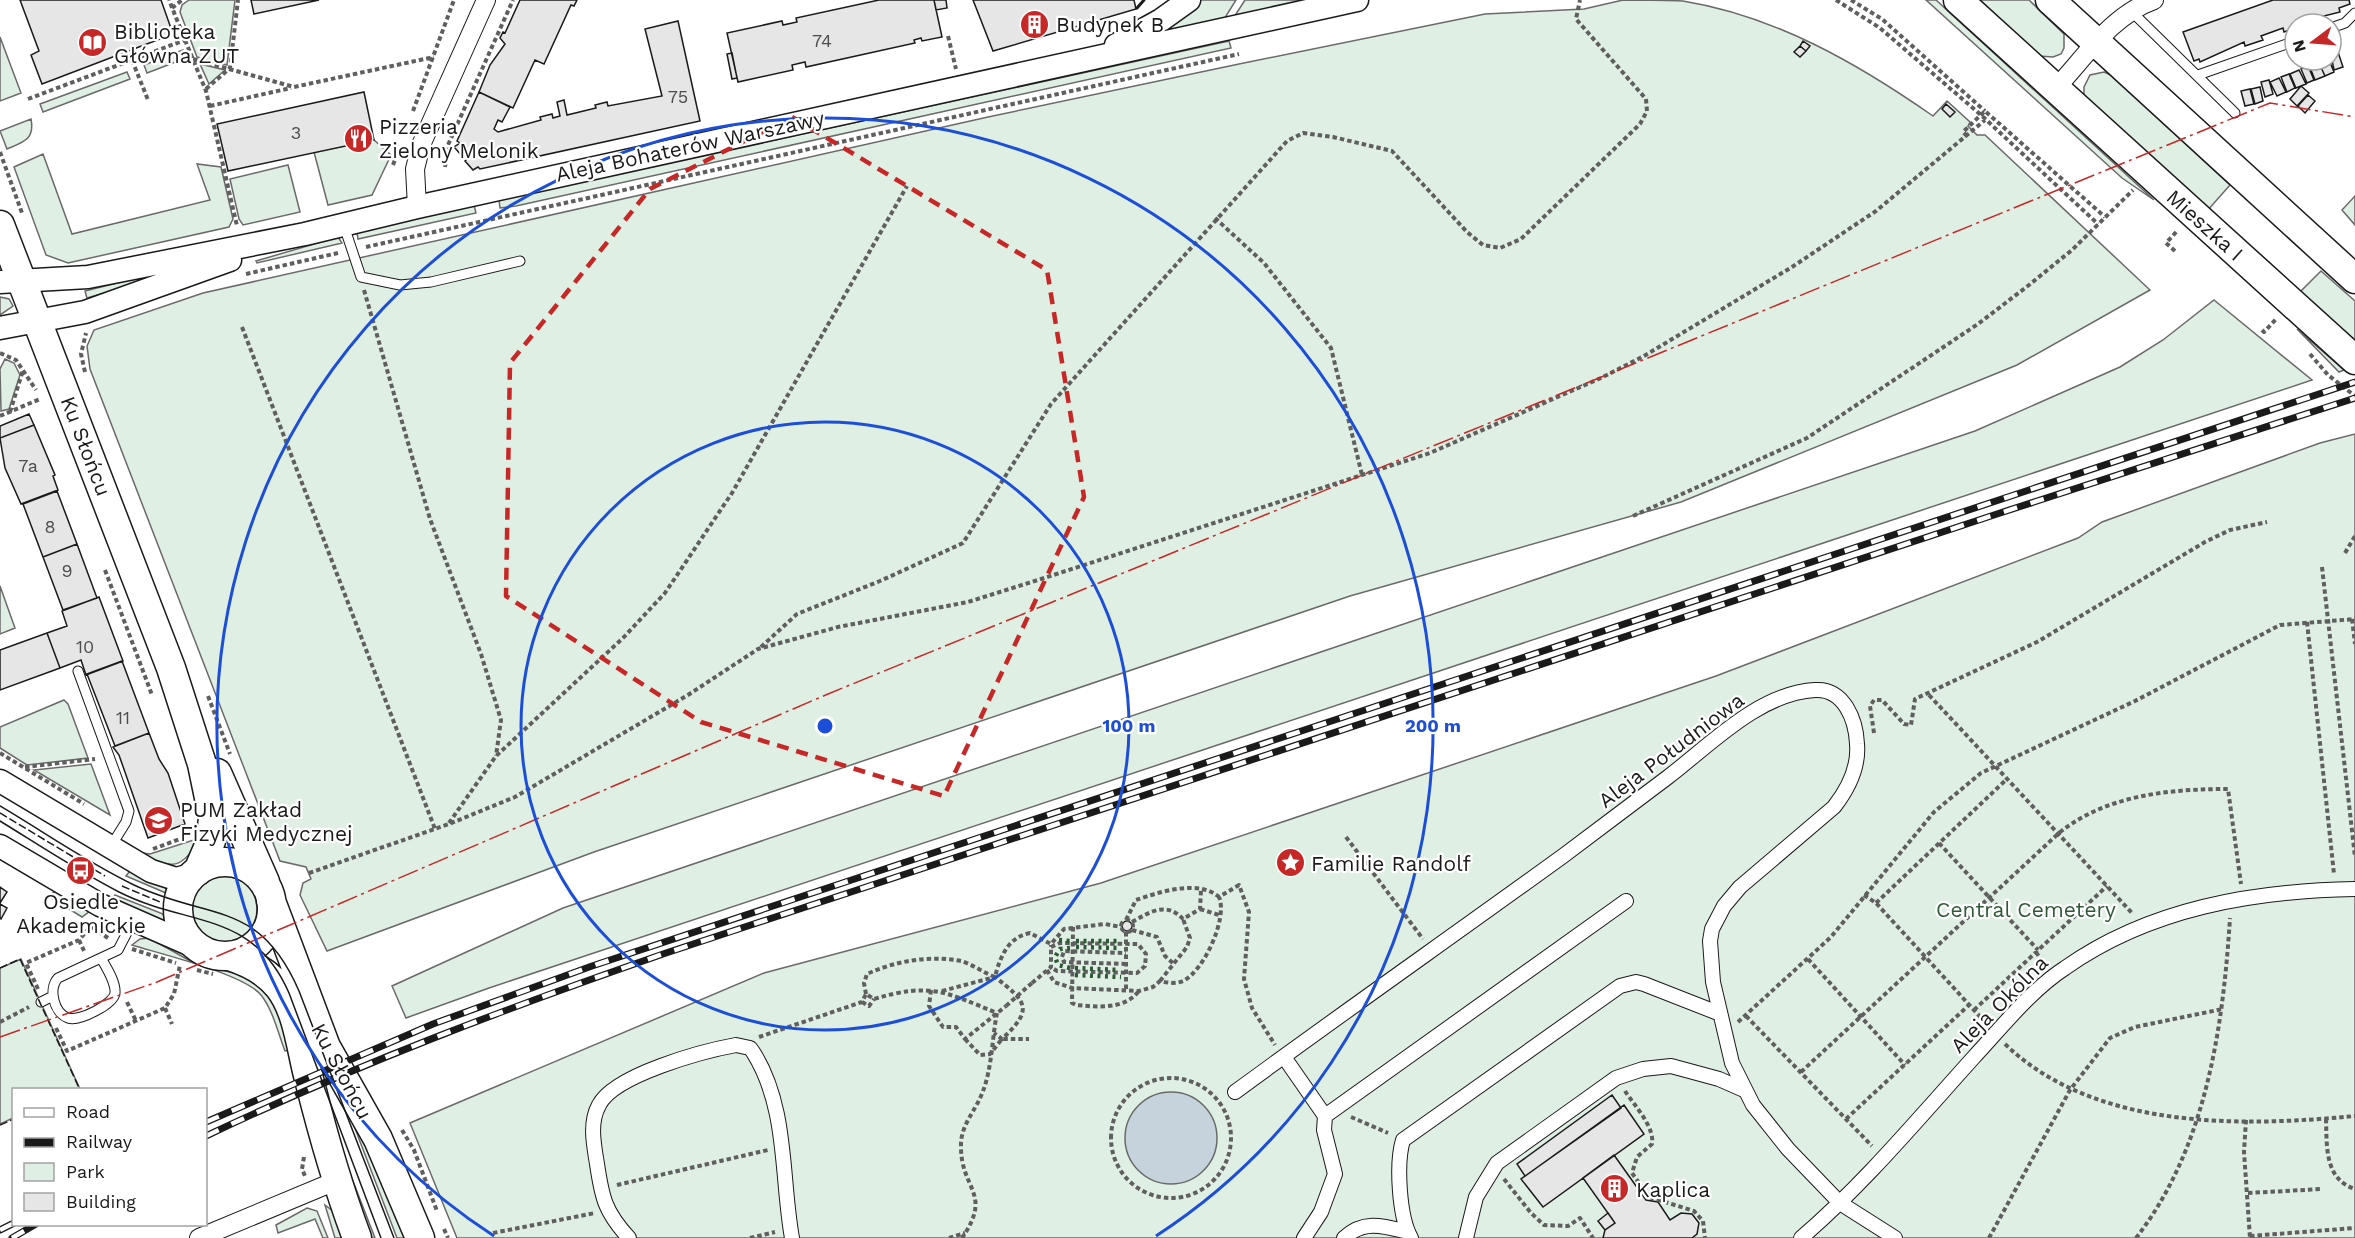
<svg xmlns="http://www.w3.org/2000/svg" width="2355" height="1238" font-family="'Work Sans',sans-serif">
  <rect width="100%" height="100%" fill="#fff"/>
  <path fill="#e0efe3" stroke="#6a6a6a" stroke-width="1.5" d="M189,0h46l-8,65 -30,-8 -17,-45 2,-7z
    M1197,0h39l-10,16 -1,9 -61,14 -7,-9z
    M1245,0h81l-89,21 -1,-7z
    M1623,0c20,0 41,0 60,1 92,15 174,62 250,115l14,-15 23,21 -2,4 9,9h8l165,155 -133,75 -336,137 -331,94 -756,256 -267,99 -27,-56 3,-12 8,-4 -5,-12 -26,-6 -190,-492 -3,-23 7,-16 109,-37 785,-176 251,-53 246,-50 99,-5z
    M1926,0h10l218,200 -32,-22z
    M1980,0h49l35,34v14l-3,6 -8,3 -14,-1z
    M0,37l21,56 -21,8z
    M1229,41l2,7 -715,158 -16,2 -1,-8z
    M183,50l3,8 -39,15 -3,-8z
    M200,64l25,6 -16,14z
    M127,72l3,7 -87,33 -3,-8z
    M2104,72l7,3 119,110 -23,26 -120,-110 -3,-7v-7l6,-12z
    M31,119c4,21 -8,23 -24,30l-7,-18z
    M374,140l17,15 -19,40 -44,10 -14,-53z
    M43,154l29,80 138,-34 -13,-36 24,3 12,52 -4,8 -161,36 -22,-8 -32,-88z
    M288,165l12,47 -57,13 -4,-6 -9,-40z
    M2355,196v29l-13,-15z
    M474,205l2,8 -118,26 -1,-7z
    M338,237l4,6 -85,20 -1,-2z
    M2321,271l34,30v39l-56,-47z
    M153,274v5l-66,19 -2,-7z
    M0,297l9,2 4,7 -13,9z
    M2214,300l98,80 -1823,608 -83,30 -14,-32 171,-78 1412,-477 145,-64 43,-27z
    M2297,329l47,41 -5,2z
    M5,359l9,4 6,12 -11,34 -8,2 -1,-42z
    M2355,434v804h-1898l-47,-115 354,-150 337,-90 615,-207 362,-138 24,-16 218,-79z
    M0,586l15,42 -15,6z
    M64,700l4,4 20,54 -61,7 -27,-17v-21z
    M91,764l19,51 -76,-45z
    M200,838c-17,31 -29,33 -58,15l8,1z
    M130,871l36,17v5l-40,-17z
    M191 909a33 33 0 1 1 66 0a33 33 0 1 1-66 0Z
    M56,891l34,20 -8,6 -34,-21z
    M115,895l48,19 2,8 -54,-21z
    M149,938l45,25 52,13 28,24 16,50 -5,1c-7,-18 -12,-41 -24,-56 -17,-21 -100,-41 -129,-50l8,-6z
    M21,959l59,130 -66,1 -1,28 -13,6v-156z
    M346,1105l64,133h-13z
    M327,1114l48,124h-8z
    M325,1205l9,7 12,26h-11z
    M307,1208l10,3 11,27h-5l-8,-19 -37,14 -2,-8z"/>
  <path fill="#c6d2dc" stroke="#6a6a6a" stroke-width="1.5" d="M1125 1138a46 46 0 1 1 92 0a46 46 0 1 1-92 0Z"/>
  <path fill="#e6e6e6" stroke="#1a1a1a" stroke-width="1.5" d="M20,0h141l12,34 -131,50 -11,-29 8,-4z
    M251,0h68l-65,14z
    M520,0h57l-3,6 -3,-1 -27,59 -9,-4 -22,48 -34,-16 11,-27 15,-21 -5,-6 3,-6 2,1z
    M879,0h55l8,37 -20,4 -1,-3 -7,2 1,3 -109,24 -1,-5 -13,3 1,5 -55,12 -11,-49 55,-12 1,4 14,-3 -1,-4z
    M934,0h12l1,8 -11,2z
    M973,0h161l2,9 -143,42z
    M2273,0h76l1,4 -11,4 1,4 -40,10 1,2h-6v4l-11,4 -1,-4 -22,8 2,4 -18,6 -1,-4 -44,20 -1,-3 -5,2 -11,-29z
    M678,21l22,100 -220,48 -2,-2 -5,3 -8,-9 6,-5 -4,-4 -5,4 -8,-9 6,-4 -3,-2 22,-49 31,15 -8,15 -4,-2 -4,9 4,3 43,-12 -1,-3 12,-3 1,4 7,-2 -3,-14 7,-2 3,15 29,-7 -1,-3 12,-3 1,4 54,-10 -17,-67z
    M1803,41l7,5 -4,5 -6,-5z
    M1800,46l6,5 -6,6 -6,-5z
    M2338,52l5,15 -9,3 -3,-15z
    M732,53l5,25 -5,1 -5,-25z
    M2329,60l5,12 -9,4 -7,-15z
    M2318,61l7,15 -10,4 -6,-15z
    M2308,66l6,14 -7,3 -6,-14z
    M2299,70l7,14 -10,4 -6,-14z
    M2289,74l6,14 -8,4 -6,-15z
    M2279,78l7,14 -9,4 -7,-14z
    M2269,80l4,14 -8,3 -4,-15z
    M2301,86l8,7 -12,13 -7,-7z
    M2260,87l3,14 -8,3 -4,-15z
    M2250,89l4,15 -9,2 -4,-15z
    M364,92l10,48 -146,31 -11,-47z
    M2308,95l7,6 -10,12 -7,-7z
    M1946,104l9,8 -5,5 -8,-8z
    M29,414l5,11 -34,13v-12z
    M34,425l21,50 -2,1 5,14 -37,14 -16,-36 -5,-30z
    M57,491l20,53 -34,13 -20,-53z
    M77,544l20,54 -34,12 -20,-53z
    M99,597l24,64 -37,14 -5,-15 -21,8 -13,-35 20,-7 -5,-15z
    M47,633l13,35 -60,22v-40z
    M122,661l27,72 -34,13 -28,-72z
    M149,733l10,26 9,14 17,51 -37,14 -29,-83 -6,-8z
    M0,887l7,5 -7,11z
    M0,904l7,4 -6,11 -1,-1z
    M1122 926a5 5 0 1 1 10 0a5 5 0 1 1-10 0Z
    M1612,1095l9,13 -96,68 -8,-12z
    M1624,1105l20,29 -101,73 -22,-28z
    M1614,1155l32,45 12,2 12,18 11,-7 11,1 7,9 -2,11 -5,4h-89l2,-8 10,-7 -32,-45z
    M1608,1213l7,10 -10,7 -7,-9z"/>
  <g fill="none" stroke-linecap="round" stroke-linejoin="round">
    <defs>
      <path id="service" d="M2130,10l105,103
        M2331,28l14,-5 10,-10
        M2198,75l97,-34
        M344,226l17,51 39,8 31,-3 89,-21
        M78,671l51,140 -3,11 -15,24
        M101,958c5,9 15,24 14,35 -1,11 -36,29 -47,25 -14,-5 -20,-29 -10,-40l60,-28 15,-29
        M41,1002l12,-6"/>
      <path id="pedestrian" d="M1284,1057l41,59 -1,14 11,44 -14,38 -17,26
        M1235,1092c109,-80 219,-157 328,-236 35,-26 70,-53 105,-79 42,-32 91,-84 147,-87 29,-2 41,30 42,54 2,23 -9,45 -23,63l-94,80 -16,19 -12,23 -2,12 3,41 19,81 21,42 35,44 52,54 55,35
        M1325,1116l301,-215
        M629,1238c-24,-26 -27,-40 -32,-74 -3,-19 -8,-41 2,-59 15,-30 104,-54 137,-60l14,3 3,4c35,55 28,125 39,186
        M1344,1238c20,-19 40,-12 64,-6
        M1411,1238c-12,-21 -15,-75 -8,-98l217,-154 16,-4 8,2 74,29
        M1466,1238l10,-41 21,-34 119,-85 27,-9 28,-3 48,13 25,11
        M1801,1238c63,-54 117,-119 173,-181 28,-30 56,-66 91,-89 85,-60 188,-77 290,-79"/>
      <path id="minor" d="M2056,88c30,-32 56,-73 98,-88
        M417,207l-2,-38 6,-24 65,-145
        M199,1238l139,-58"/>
      <path id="tertiary" d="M1116,45l45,-25 28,-20
        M0,282l88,-5 217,-43 112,-27 940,-207
        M0,328l85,-16 145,-52
        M0,781l151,90 25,8 19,-5
        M0,846l100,59 98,43"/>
      <path id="primary" d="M1958,0l397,360
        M2050,0l305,279
        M0,225l171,443 31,96 11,53 -2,24 -13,30
        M217,773l48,109
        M178 909a47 47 0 1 1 94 0a47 47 0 1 1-94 0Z
        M271,901l55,146 52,92 42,99
        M229,956c19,6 38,16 50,31 20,26 22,65 31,96 13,52 28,104 47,155"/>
    </defs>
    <use href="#service" stroke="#1a1a1a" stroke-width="11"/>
    <use href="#pedestrian" stroke="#1a1a1a" stroke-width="16"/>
    <use href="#minor" stroke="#1a1a1a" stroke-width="20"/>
    <use href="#tertiary" stroke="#1a1a1a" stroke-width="25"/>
    <use href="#primary" stroke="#1a1a1a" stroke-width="31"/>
    <path stroke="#5f5f5f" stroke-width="4" stroke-dasharray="4.5 3" stroke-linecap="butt" d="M1836,0l44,28 101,87 117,109
      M1851,0l31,19 103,92
      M172,8l10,-8
      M948,36l8,33
      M185,40l21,51 31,135
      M193,59l101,28 140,-30
      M132,60l16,40
      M206,89l24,-21 8,-68
      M28,99l157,-59 -16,-40
      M210,106l81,-18
      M413,111l41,-111
      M1967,136l-4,-4 22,-21 120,106
      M0,152l22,61
      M393,165l6,-16
      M445,167l3,-22 65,-145
      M1215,218l49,45 67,85 31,127
      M366,247l873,-193
      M2175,251l-9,-8 12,-13
      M246,274l92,-21
      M364,290l66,229 51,135 20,66 -5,36
      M242,327l193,502
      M2262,330l2,2 13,-14
      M0,353l16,7 20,30
      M2310,354l18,21 27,21
      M85,372l-4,-18 5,-21
      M10,412l13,-42
      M0,416l40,-17
      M1633,516l174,-78 171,-114 51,-39 43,-35 61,-60
      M2345,553l10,-17
      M2322,567l33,290
      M105,570l47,125
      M2352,619l3,25
      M2307,622l27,252
      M761,647l36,-33 83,-33 83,-38 88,-139 236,-263 16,-8 30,4 59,14 75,81 16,13 17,3 21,-9 119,-115 7,-13 -1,-12 -70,-80 4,-19
      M1929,695l203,218
      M208,696l22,58
      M1874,733l-4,-27 4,-6h8l22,24 7,1 4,-26 122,-57 168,-100 25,-12 37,-8
      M0,753l84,51
      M25,767l70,-8
      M449,823l47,-67 127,-118 42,-45 67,-100 175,-307
      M1346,837l77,102
      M1939,843l99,107
      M153,849l35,-13
      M309,873l140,-49 66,-27 173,-102 70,-46 80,-22 130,-25 73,-23 389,-126 171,-75 43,-22 148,-89 84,-56 109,-91
      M1864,895l12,8 108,118
      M1876,903l132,-125
      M1200,909l19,6
      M1121 926a6 6 0 1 1 12 0a6 6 0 1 1-12 0Z
      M1126,920l10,-20c23,-8 63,-21 83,-3
      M1132,922c18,-10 34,-21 51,-3l17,-10 1,-19
      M92,927l16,11
      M1073,927l-1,76 4,2c22,2 48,5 63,-14
      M1132,930l25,7 8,19 9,8
      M79,940l6,13
      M1051,947l9,-4 78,1 8,10 -1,12 -8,7 -80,-2 -6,-4
      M132,949l44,14
      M2036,952l8,12
      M1808,959l97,106
      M1126,964l-62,-2 -2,-5 2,-6 62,2
      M197,970l16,4
      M1047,970l7,12 18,6 67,3 14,-4 7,-6c8,2 16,3 23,0 21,-10 45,-63 36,-84l20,-12 10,27 -5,67 8,29 23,37
      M1160,981l27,-34 3,-9 -7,-19
      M1032,983l19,-16v-22
      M38,989l-12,-26 53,-23 12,-14
      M1126,989v-57
      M931,990l-2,16 14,21h13l9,12 41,-33
      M942,991l53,-14c32,25 39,32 7,62l-8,-6
      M866,994l-2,-11 3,-9c28,-13 63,-19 94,-13 11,3 23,12 34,16 5,-20 13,-40 35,-44l21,11 13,-15 41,-5 16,3
      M127,1002l9,19
      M862,1002l7,4 5,-7
      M165,1008l7,16
      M1974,1010l133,-124
      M1746,1016l126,130
      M0,1022l29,-15
      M1738,1022l93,-85 103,-125 47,-39 154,-72 145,-76 75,-6
      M56,1028l11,23 98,-43 9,-14 6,-29
      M759,1037l103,-35 4,-8 8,5c57,-17 71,-7 123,14 -5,25 -5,55 -14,78 -7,20 -23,34 -22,56 0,43 32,46 1,91
      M965,1039l15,16 10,-1 12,-15h27
      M2005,1044c89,86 235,83 350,72
      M1801,1072l258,-239c47,-38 110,-44 169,-44l13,95
      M1111 1138a60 60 0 1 1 120 0a60 60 0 1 1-120 0Z
      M1625,1091c9,14 30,36 27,53l-15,13 -5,16 17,24 45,14 9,10 2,17
      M1351,1117l37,16
      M1846,1119l123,-114
      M2326,1119c1,27 -2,60 29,70
      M2246,1120l-2,32 6,86
      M402,1130l12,20 23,61
      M304,1157l-2,12 3,7
      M1504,1179l27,34 13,12 24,1 12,-8 13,20
      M617,1185l151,-35
      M2248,1193l74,-4
      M444,1229l4,9
      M493,1233l102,-20
      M2250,1236l105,-8
      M750,1238l25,-6
      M949,1238l16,-5
      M1989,1238l81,-148 40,-52 25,-11 88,-18
      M2136,1238c70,-90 87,-210 94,-320"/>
    <use href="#service" stroke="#fff" stroke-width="9"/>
    <use href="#pedestrian" stroke="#fff" stroke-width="14"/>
    <use href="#minor" stroke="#fff" stroke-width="18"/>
    <use href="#tertiary" stroke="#fff" stroke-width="22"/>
    <use href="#primary" stroke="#fff" stroke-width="28"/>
    <path stroke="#1a1a1a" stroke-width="1.5" d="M0,806c44,26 88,57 134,79 76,36 125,14 165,106l95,247
      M0,821c39,24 78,50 119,71 69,35 134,18 170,101l92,245"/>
    <defs>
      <path id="rail" d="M206,1122l227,-98 159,-58 1763,-584
        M206,1136c149,-71 304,-129 460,-183l1331,-439 358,-116
        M0,1230l14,-7
        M12,1238l24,-14"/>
    </defs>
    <use href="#rail" stroke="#1a1a1a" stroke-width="7"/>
    <use href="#rail" stroke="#fff" stroke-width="4.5" stroke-dasharray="14" stroke-linecap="butt"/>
    <path stroke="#5f5f5f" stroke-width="4" stroke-dasharray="4.5 3" stroke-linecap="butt" d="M1006,1006l26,-23"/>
    <path stroke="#2b5a34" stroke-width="4.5" stroke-dasharray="3 4.5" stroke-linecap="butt" d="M1059,940l11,1
      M1076,941h45
      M1076,947l45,1
      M1070,968l-12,-3 -3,-8 5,-8 10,-1
      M1075,968l45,2
      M1075,975l46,2"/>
    <path stroke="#1a1a1a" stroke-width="1.5" stroke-dasharray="8 3" stroke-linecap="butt" d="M0,813l105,63
      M122,886l38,16
      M0,968l20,-9 60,131
      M0,1125l14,-6"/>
    <path stroke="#1a1a1a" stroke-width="3" d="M1137,8l7,-8"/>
    <path stroke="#c62828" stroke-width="1.5" stroke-dasharray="21 4.5 3 4.5" stroke-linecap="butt" d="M0,1037l157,-55 671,-288 1442,-591 85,14"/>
  </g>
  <path fill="none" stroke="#c62828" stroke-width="4.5" stroke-dasharray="12 8" stroke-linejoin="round" d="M792,117l255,153 37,227 -140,299 -243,-74 -195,-126 4,-233 140,-174z"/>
  <g fill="none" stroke="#1d4ed8" stroke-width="3">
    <circle cx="825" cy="726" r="304"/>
    <path d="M494 1236A608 608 0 1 1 1156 1236"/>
  </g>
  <defs>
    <symbol id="building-disc" viewBox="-11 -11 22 22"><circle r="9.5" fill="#c62828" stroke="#fff"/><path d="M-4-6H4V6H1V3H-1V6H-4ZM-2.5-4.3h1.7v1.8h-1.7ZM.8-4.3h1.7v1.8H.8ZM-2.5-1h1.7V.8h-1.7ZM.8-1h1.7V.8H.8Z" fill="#fff"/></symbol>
    <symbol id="library-disc" viewBox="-11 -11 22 22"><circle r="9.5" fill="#c62828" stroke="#fff"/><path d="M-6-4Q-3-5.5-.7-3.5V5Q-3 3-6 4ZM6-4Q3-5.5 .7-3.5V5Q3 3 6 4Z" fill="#fff"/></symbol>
    <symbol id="restaurant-disc" viewBox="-11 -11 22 22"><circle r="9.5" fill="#c62828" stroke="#fff"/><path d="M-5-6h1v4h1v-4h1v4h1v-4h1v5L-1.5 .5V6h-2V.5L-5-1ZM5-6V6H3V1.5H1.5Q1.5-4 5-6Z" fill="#fff"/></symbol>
    <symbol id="university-disc" viewBox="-11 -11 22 22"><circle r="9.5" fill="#c62828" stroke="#fff"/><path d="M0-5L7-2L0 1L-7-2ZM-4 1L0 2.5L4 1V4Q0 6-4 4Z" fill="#fff"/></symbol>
    <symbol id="sight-disc" viewBox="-11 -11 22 22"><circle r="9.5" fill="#c62828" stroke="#fff"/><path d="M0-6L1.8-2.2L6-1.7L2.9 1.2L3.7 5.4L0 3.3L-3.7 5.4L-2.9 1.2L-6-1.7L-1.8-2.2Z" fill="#fff"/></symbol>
    <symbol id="bus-disc" viewBox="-11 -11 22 22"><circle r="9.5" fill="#c62828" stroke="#fff"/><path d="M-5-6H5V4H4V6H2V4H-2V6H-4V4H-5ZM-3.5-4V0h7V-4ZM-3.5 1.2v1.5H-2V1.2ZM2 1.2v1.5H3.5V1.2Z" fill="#fff"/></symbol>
  </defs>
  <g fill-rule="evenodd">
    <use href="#building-disc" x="1018" y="8" width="33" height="33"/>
    <use href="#library-disc" x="76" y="26" width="33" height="33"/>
    <use href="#restaurant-disc" x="342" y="122" width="33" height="33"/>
    <use href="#university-disc" x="142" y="804" width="33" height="33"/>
    <use href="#sight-disc" x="1274" y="846" width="33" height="33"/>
    <use href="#bus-disc" x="64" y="854" width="33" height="33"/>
    <use href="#building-disc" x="1598" y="1172" width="33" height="33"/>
  </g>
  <g text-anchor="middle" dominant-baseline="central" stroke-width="4.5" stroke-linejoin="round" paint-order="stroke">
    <g font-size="18" fill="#4d4d4d">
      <text x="822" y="40">74</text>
      <text x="678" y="96">75</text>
      <text x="296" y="132">3</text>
      <text x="28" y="465">7a</text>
      <text x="50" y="526">8</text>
      <text x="67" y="570">9</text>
      <text x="85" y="646">10</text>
      <text x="123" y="717">11</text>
    </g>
    <g font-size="21" fill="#1a1a1a" stroke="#fff" text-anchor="start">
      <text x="1056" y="24">Budynek B</text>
      <text x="114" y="31">Biblioteka<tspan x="114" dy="24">Główna ZUT</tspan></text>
      <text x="379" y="126">Pizzeria<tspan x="379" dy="24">Zielony Melonik</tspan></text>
      <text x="180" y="809">PUM Zakład<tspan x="180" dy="24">Fizyki Medycznej</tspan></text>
      <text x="1311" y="863">Familie Randolf</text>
      <text x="81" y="901" text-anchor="middle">Osiedle<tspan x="81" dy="24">Akademickie</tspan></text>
      <text x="1636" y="1189">Kaplica</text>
    </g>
    <g font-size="21" fill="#1a1a1a" stroke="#fff">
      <text transform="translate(690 146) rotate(-12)">Aleja Bohaterów Warszawy</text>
      <text transform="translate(2205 225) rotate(42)">Mieszka I</text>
      <text transform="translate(86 446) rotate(69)">Ku Słońcu</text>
      <text transform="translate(1671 750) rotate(-37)">Aleja Południowa</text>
      <text transform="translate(1999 1004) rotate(-45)">Aleja Okólna</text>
      <text transform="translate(342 1071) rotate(62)">Ku Słońcu</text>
    </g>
    <g font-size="21" fill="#2b5a34" stroke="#fff">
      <text x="2026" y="909">Central Cemetery</text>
    </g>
  </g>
  <circle cx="825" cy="726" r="9" fill="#1d4ed8" stroke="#fff" stroke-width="3"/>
  <g font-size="18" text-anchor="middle" font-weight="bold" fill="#1d4ed8" stroke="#fff" stroke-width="4.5" stroke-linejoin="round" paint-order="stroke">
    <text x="1129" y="732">100 m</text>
    <text x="1433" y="732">200 m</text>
  </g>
  <rect x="12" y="1088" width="195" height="138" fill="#ffffff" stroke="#a3a3a3" stroke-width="1.5"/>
  <rect x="24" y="1108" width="30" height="9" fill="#ffffff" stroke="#a3a3a3" stroke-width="1.5"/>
  <text x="66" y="1118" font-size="18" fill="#1a1a1a">Road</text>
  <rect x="24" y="1138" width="30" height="9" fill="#1a1a1a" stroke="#a3a3a3" stroke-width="1.5"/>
  <text x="66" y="1148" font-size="18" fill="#1a1a1a">Railway</text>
  <rect x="24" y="1163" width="30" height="18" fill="#e0efe3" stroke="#a3a3a3" stroke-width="1.5"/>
  <text x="66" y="1178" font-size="18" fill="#1a1a1a">Park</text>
  <rect x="24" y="1193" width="30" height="18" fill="#e6e6e6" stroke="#a3a3a3" stroke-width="1.5"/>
  <text x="66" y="1208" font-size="18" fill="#1a1a1a">Building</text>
  <g transform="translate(2313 42) rotate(254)"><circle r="28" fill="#ffffff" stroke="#a3a3a3" stroke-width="1.5"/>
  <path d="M0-4.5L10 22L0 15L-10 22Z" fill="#c62828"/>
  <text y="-9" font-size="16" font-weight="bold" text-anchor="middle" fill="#1a1a1a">N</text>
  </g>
</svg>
